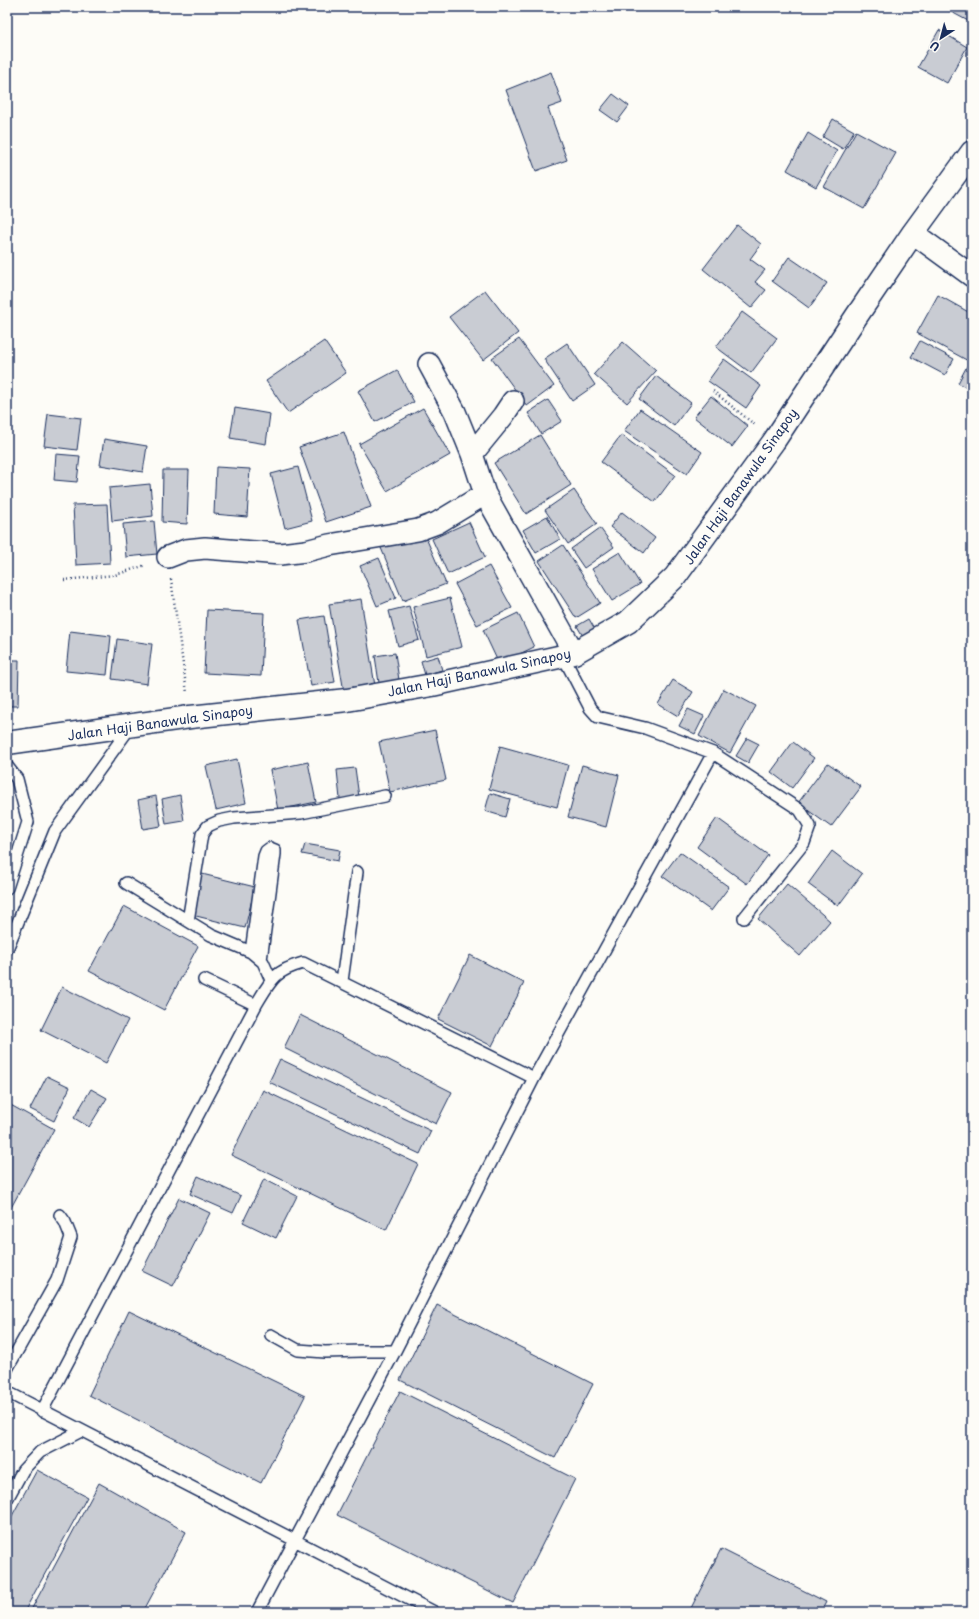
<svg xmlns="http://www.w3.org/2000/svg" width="979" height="1619" font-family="'Playpen Sans',sans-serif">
  <rect width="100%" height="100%" fill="#fdfcf7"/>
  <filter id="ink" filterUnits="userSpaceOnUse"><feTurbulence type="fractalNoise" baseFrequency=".025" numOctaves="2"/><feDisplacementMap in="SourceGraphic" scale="8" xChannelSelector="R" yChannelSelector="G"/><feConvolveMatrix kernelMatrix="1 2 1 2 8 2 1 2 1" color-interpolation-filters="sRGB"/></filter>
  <g filter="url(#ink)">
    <path fill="#c9ccd3" stroke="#1b2f5e" d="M942,7h30v11l-2,4z
      M939,30l28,17 -20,36 -29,-16z
      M551,72l11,31 -14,5 19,52 -31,11 -30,-81z
      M613,94l16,12 -12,16 -17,-12z
      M833,119l21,12 -11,18 -20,-12z
      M856,131l40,22 -32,56 -40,-22z
      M808,133l29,18 -21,36 -29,-17z
      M737,225l24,19 -11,15 15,11 -10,12 11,8 -15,18 -48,-39z
      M789,257l38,26 -18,25 -37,-27z
      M485,290l33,43 -35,27 -34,-43z
      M938,295l34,19v49l-55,-30z
      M742,312l35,26 -26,35 -35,-26z
      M519,339l35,47 -27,20 -35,-48z
      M324,341l22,32 -58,40 -22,-32z
      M920,341l34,18 -9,16 -34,-18z
      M623,342l33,29 -29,32 -33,-29z
      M567,343l28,42 -23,16 -28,-42z
      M724,359l37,27 -15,22 -38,-27z
      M967,366l5,3v22l-14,-8z
      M397,370l17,32 -39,20 -17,-31z
      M656,376l35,27 -17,23 -35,-27z
      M711,396l37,30 -16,21 -38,-30z
      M548,400l14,21 -21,13 -13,-21z
      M235,408l35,6 -4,30 -36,-6z
      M423,408l27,47 -63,36 -28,-47z
      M640,409l62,43 -15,22 -63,-43z
      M48,414l33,4 -4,32 -33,-4z
      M344,432l27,75 -45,15 -27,-75z
      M540,435l31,50 -45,29 -32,-51z
      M621,435l54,40 -20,27 -54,-40z
      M104,439l43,7 -4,26 -43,-7z
      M56,454l24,2 -3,26 -23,-2z
      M216,467l34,2 -3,48 -33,-3z
      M298,467l14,54 -27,7 -14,-54z
      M163,470h26l-2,54 -25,-2z
      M150,484l3,32 -41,5 -3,-33z
      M574,490l23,34 -29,20 -23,-34z
      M107,504l3,59 -34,2 -3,-60z
      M622,512l33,26 -11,15 -34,-26z
      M547,516l13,23 -24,14 -13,-23z
      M154,521l3,33 -31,3 -3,-33z
      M469,522l16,35 -37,17 -16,-35z
      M600,528l14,19 -30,21 -13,-19z
      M423,531l23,53 -43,17 -22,-53z
      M563,545l37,58 -24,15 -37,-57z
      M620,552l20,32 -28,17 -20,-32z
      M379,558l17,40 -19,8 -17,-40z
      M489,566l23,42 -35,17 -22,-41z
      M450,598l12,49 -36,9 -13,-49z
      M361,599l14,87 -31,6 -15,-88z
      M409,606l10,34 -21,6 -9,-35z
      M207,610l57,3 -3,63 -57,-3z
      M518,613l16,34 -35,17 -16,-34z
      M324,616l11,66 -24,4 -12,-66z
      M589,619l7,12 -12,7 -7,-12z
      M70,631l41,5 -4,39 -41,-4z
      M117,639l35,5 -5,40 -35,-5z
      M395,653l4,27 -20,3 -4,-27z
      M438,656l4,14 -17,5 -4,-14z
      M7,660h12l-1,46h-11z
      M673,680l20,12 -15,24 -20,-12z
      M724,689l32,17 -26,47 -31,-17z
      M688,709l16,7 -9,18 -16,-8z
      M435,730l11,50 -56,12 -11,-50z
      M747,738l12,6 -11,19 -12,-7z
      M793,742l21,16 -22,30 -21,-16z
      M500,746l68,19 -11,42 -68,-18z
      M237,759l9,44 -30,7 -10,-44z
      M308,762l8,40 -38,8 -8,-40z
      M828,763l33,24 -30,40 -33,-24z
      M582,765l37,10 -13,52 -38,-10z
      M355,768l4,29 -19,2 -3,-29z
      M490,793l20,6 -5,18 -20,-6z
      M180,795l4,26 -18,3 -4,-25z
      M156,796l5,30 -18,3 -5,-29z
      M717,818l51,37 -21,29 -50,-37z
      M305,844l35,6 -2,11 -36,-7z
      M832,851l30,23 -24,32 -30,-22z
      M680,852l49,35 -18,24 -49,-35z
      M202,874l53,13 -10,41 -53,-13z
      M787,884l43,37 -30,35 -42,-37z
      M124,906l74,40 -34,64 -75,-39z
      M470,955l54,28 -32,63 -54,-27z
      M62,987l66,33 -22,43 -65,-33z
      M300,1015l152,77 -16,32 -152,-76z
      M280,1059l151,72 -11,23 -151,-72z
      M47,1076l23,11 -16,34 -24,-12z
      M91,1089l16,9 -18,29 -15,-9z
      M263,1090l155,74 -32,66 -155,-75z
      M7,1103l47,26 -47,86z
      M198,1176l43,20 -8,17 -43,-19z
      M264,1179l33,17 -21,42 -33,-16z
      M179,1198l31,15 -37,73 -31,-15z
      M437,1305l156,79 -38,74 -155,-78z
      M129,1311l176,85 -44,87 -172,-88z
      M400,1391l175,88 -62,124 -176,-88z
      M37,1470l50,27 -63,115h-17v-87z
      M99,1483l87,49 -43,80h-113z
      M721,1549l105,53 -5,10h-132z"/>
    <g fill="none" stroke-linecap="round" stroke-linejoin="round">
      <defs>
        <path id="service" d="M563,656l27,52 8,9 47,11 68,25 87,57 10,16 -6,17 -60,75
          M7,766l10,13 11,43 -21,66
          M126,883l85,52 40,17 12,10 8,18
          M188,921l14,-87 6,-8 11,-5 15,-3 67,-5 84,-17
          M7,949l48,-118 76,-105
          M251,952l13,-96 2,-5 4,-3 5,2v4l-14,106
          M204,980l52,25
          M342,981l15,-109
          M271,1335l27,15 27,2 37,-1h33
          M7,1369l50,-89 14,-43 -6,-15 -5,-7
          M7,1392l427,220
          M42,1411l214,-406c15,-25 18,-34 47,-42l231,115
          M7,1499l16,-29 17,-18 41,-21
          M257,1612l138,-261 139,-273 179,-325"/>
        <path id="minor" d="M913,233l59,43
          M429,364l26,48 17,42 13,40 89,159
          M472,454l31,-38 10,-15
          M168,557l18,-7 19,-2 75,6 26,-3 23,-6 89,-15 19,-7 48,-29"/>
        <path id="trunk" d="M7,743l183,-26 157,-17 85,-15 131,-29 11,-3 54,-31 47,-45 99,-136 82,-124 57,-84 59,-81"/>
      </defs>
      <use href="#service" stroke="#1b2f5e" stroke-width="14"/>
      <use href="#minor" stroke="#1b2f5e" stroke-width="24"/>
      <use href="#trunk" stroke="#1b2f5e" stroke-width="25"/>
      <path stroke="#1b2f5e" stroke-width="2.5" stroke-dasharray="1 3" stroke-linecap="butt" d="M713,391l42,34
        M171,579l16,114
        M64,580l51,-5 31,-10"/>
      <use href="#service" stroke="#fdfcf7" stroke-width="11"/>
      <use href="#minor" stroke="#fdfcf7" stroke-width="21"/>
      <use href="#trunk" stroke="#fdfcf7" stroke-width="22"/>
    </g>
  </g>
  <g text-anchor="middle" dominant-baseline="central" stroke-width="3" stroke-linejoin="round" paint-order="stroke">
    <g font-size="13" fill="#1b2f5e" stroke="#fdfcf7">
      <text transform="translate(740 486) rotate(-55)">Jalan Haji Banawula Sinapoy</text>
      <text transform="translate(479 672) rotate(-12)">Jalan Haji Banawula Sinapoy</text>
      <text transform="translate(160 722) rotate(-8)">Jalan Haji Banawula Sinapoy</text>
    </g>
  </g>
  <rect width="979" height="1619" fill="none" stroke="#fdfcf7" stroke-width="24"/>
  <rect x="12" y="12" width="955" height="1595" fill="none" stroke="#1b2f5e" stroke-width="1.5" filter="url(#ink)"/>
  <g transform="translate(941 38) rotate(216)" stroke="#fdfcf7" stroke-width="3" paint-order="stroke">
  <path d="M0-3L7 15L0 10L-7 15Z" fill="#1b2f5e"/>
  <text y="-6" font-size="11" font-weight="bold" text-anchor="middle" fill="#1b2f5e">U</text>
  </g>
</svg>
